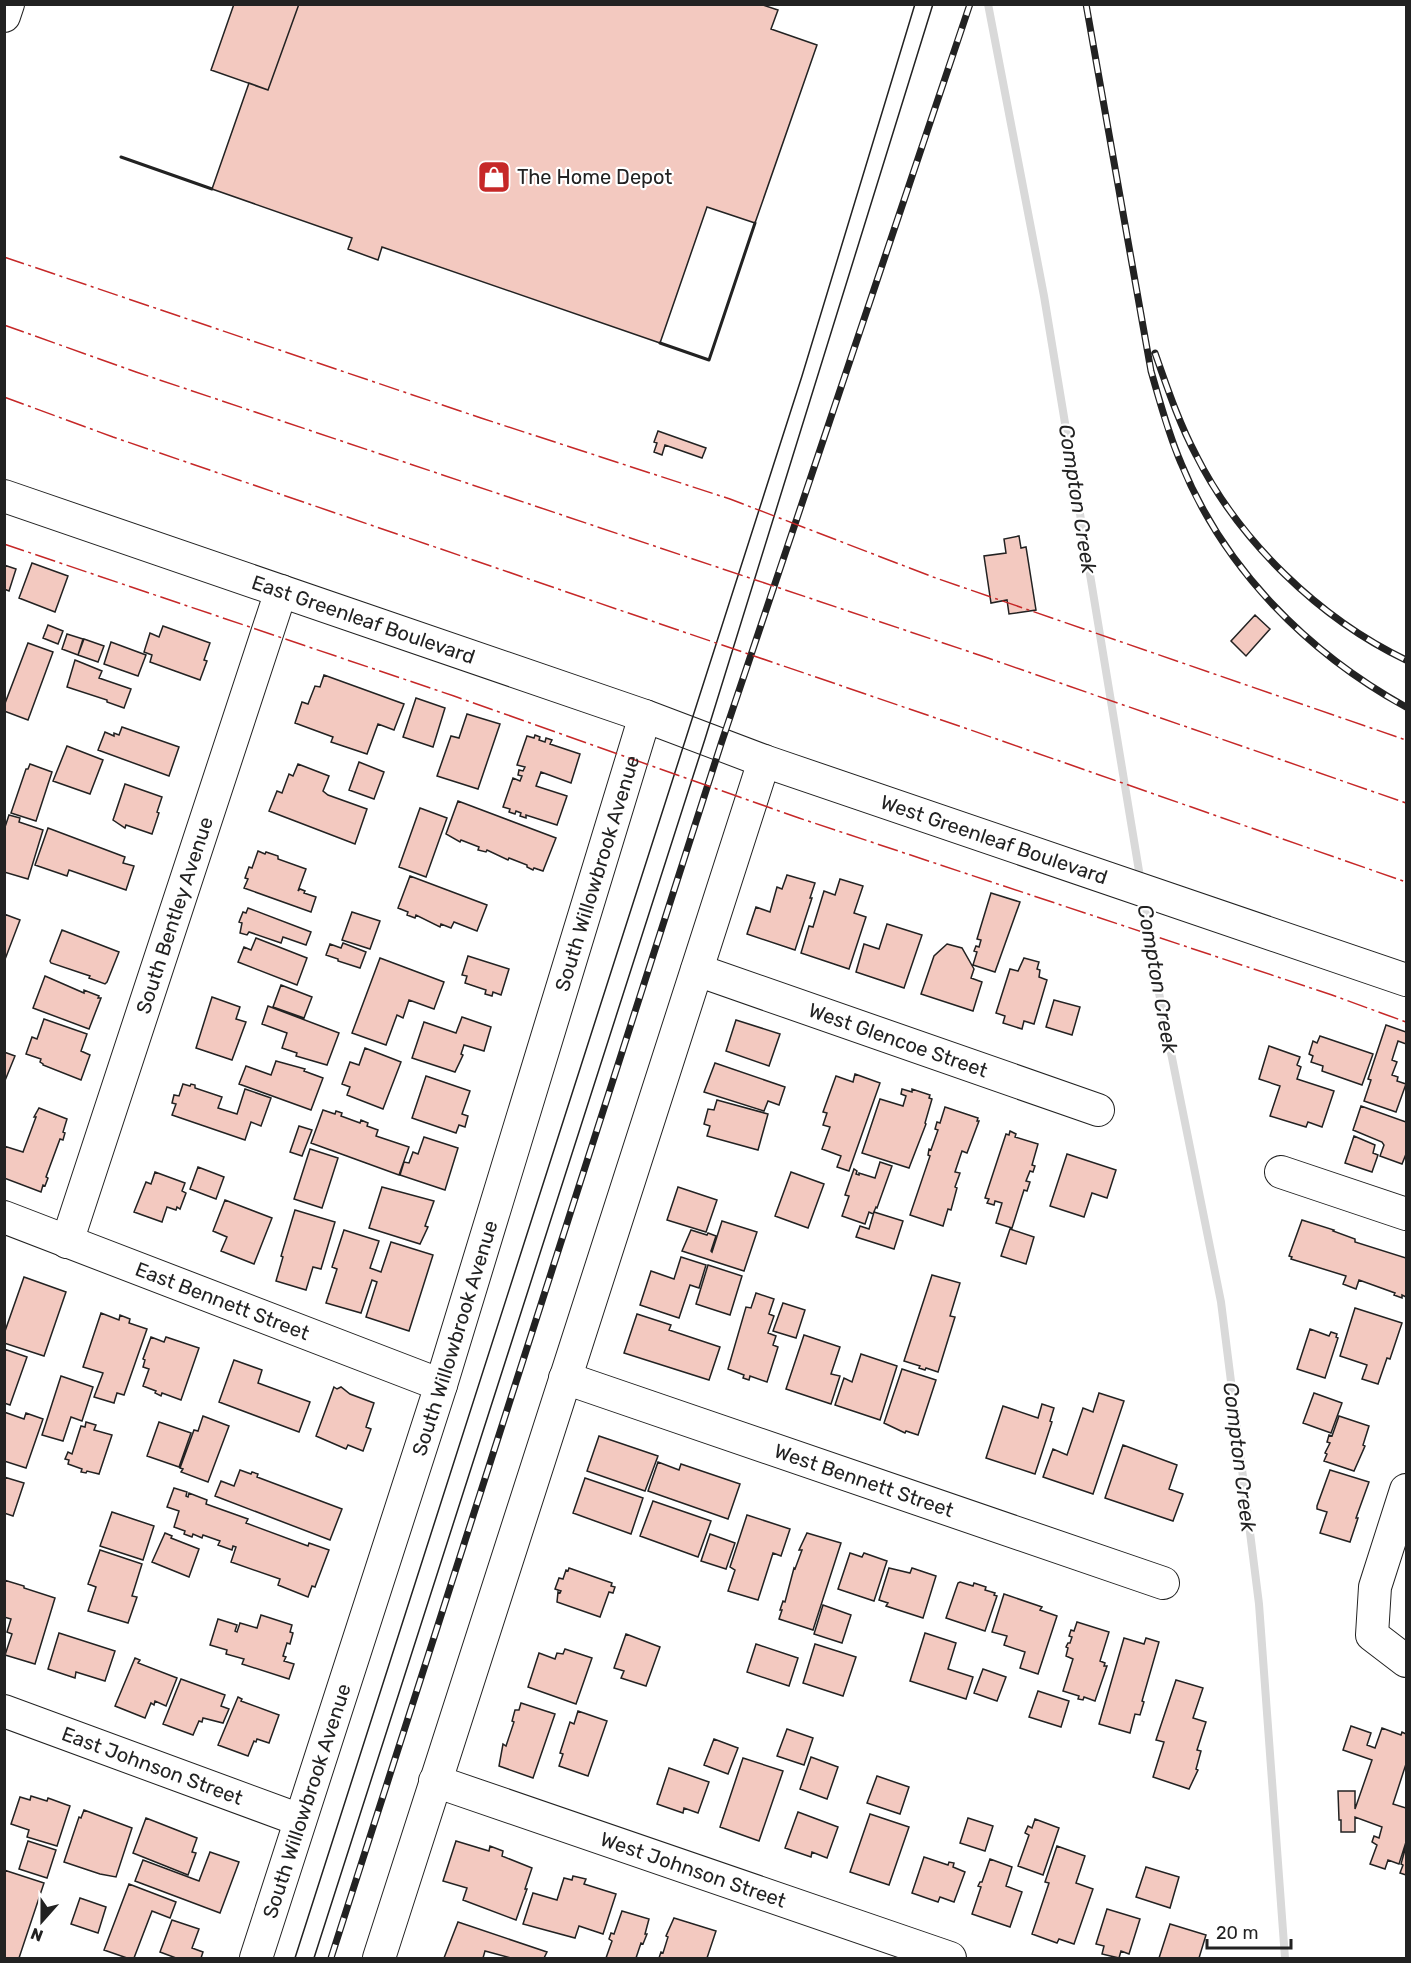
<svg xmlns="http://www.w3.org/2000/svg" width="1411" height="1963" font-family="Rubik,sans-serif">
  <rect width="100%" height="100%" fill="#fff"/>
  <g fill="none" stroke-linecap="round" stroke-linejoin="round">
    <path stroke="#d9d9d9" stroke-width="8" d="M988,4l56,292 97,587
      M1144,899l13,84 64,319 38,302 26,354"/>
  </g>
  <path fill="#f3c9c0" stroke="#222" stroke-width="1.5" d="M234,4h65l-31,86 -57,-20z
    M299,4h461l18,6 -7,19 46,16 -62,178 -48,-16 -47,136 -278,-96 -4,13 -30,-11 4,-11 -140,-49 37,-106 19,7z
    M658,431l48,17 -4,10 -37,-13 -3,10 -8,-3 3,-9 -3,-1z
    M1019,536l2,12 5,-1 10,63 -27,4 -2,-14 -16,3 -7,-47 22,-3 -2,-14z
    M32,563l36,13 -13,36 -36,-14z
    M4,565l12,4 -7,22 -5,-2z
    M1255,615l15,14 -24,27 -15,-15z
    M48,625l15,6 -5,13 -15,-6z
    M163,626l47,17 -6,17 3,1 -7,19 -50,-18 2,-7 -8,-3 6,-19 9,4z
    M67,634l16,5 -5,16 -16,-6z
    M84,639l20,7 -6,16 -20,-7z
    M111,642l35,13 -8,21 -34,-12z
    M28,643l25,9 -25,68 -24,-9v-5z
    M75,660l27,11 -3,7 32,11 -7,19 -17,-6v-2l-40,-13z
    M324,675l80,29 -10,26 -16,-6 -11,30 -36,-12 2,-5 -38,-14 7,-21 6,2 7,-18 5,1z
    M416,698l29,10 -12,39 -30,-10z
    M467,714l33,10 -22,65 -41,-13 14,-40 8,2z
    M122,727l57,20 -10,29 -71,-26 7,-18 9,4v-3l5,2z
    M535,735l5,2 -1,3 6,2 1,-4 6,2 -2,4 30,10 -9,29 -30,-11 -5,14 31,10 -10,29 -31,-10v3l-6,-2 1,-3 -5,-2 -1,3 -6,-2 1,-3 -7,-2 10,-29 7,3 2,-5 -4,-1 1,-5 4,1 2,-4 -8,-2 10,-29 7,2z
    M67,746l36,14 -13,34 -37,-13z
    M359,762l25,10 -10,27 -25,-9z
    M30,764l22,8 -16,49 -25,-8 15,-44h2z
    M298,764l31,12 -6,15 5,4 39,14 -12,35 -86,-33 8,-20 5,2 7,-19 4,2z
    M125,784l37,13 -5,15 2,1 -7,21 -26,-9 -1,3 -12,-8z
    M458,801l98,37 -13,33 -9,-3 -1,2 -6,-3v-2l-18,-7 -1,2 -21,-10 -1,2 -8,-2 1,-3 -18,-7 -1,2 -14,-8z
    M420,808l27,10 -21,59 -27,-10z
    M9,815l11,3 -1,4 24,8 -15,49 -24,-7v-42z
    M48,828l77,29 -2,6 11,3 -8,24 -57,-20 -2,6 -32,-11z
    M258,851l7,3 1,-2 12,4v3l28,10 -8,22 2,-2 5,2 -1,2 12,4 -5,15 -67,-24 4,-9 -3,-1 4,-11 3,1z
    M787,875l28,8 -5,15h2l-17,52 -48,-16 9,-27 14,5 7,-25 5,2z
    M410,876l77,29 -10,26 -23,-9 -3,6 -10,-4 -1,3 -24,-12 -1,3 -8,-3 1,-3 -10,-4z
    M840,879l23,7 -9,27 12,4 -17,52 -48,-16 8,-27 4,1 11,-36 11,4z
    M991,893l29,9 -25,70 -22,-7 4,-13 -3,-1 2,-5 3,1 2,-7 -4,-1z
    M248,908l63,24 -5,13 -23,-8 -2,6 -32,-11 -2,3 -7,-2 2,-10 -3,-1 4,-10 3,1z
    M352,912l28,9 -10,28 -28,-9z
    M4,914l16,6 -16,42z
    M887,924l35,11 -18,53 -48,-16 8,-28 15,5z
    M62,930l57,22 -12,30 -2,2 -16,-6 1,-2 -39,-13 -1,-2z
    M256,938l51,20 -10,27 -59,-23 6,-15 7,3z
    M343,943l23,9 -6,16 -22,-7v-2l-12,-4 4,-11 11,4z
    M947,944l15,4 12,21 -3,9 11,4 -9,29 -52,-17 13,-38z
    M468,956l41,13 -8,26 -8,-3 -1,4 -7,-2 1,-4 -21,-7 2,-7 -5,-1z
    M380,958l64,24 -10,27 -25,-9 -6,18 -6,-3 -11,30 -34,-12z
    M1024,958l15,4 -2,7 3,1 -1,7 8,3 -13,44 -10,-3 -2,8 -19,-6 2,-7 -9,-3 14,-44 8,2z
    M45,976l39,17v-3l15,6 -1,2h3l-12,31 -56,-21z
    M281,985l31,12 -8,21 -31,-11z
    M212,997l28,10 -4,12 10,3 -14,38 -36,-12z
    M1054,1000l26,7 -8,28 -26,-8z
    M268,1006l71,27 -12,32 -31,-9 1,-3 -15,-5 5,-15 -25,-9z
    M462,1017l29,10 -7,24 -20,-6 -3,9 2,1 -8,17 -43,-14 12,-36 32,11z
    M44,1019l43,15 -6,17 9,4 -9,25 -38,-15v-1l-3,-2 1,-3 -15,-5 6,-17 5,2z
    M736,1020l44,14 -11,32 -43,-15z
    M1386,1025l20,7v12l-8,-3 -6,19 5,2 -5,13 6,2 -1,4 9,3 -10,28 -32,-11 7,-21 -3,-1z
    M1320,1036l53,18 -11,31 -40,-14 1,-5 -12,-4 2,-6 -4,-2 4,-13 4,2z
    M1269,1046l31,11 -3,8 4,2 -4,12 37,12 -12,36 -14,-5 -2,5 -36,-11 10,-30 -21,-7z
    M365,1048l36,14 -18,47 -36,-14 3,-8 -8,-3 8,-22 9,3z
    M4,1052l11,4 -11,27z
    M276,1061l29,8 -1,2 19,7 -12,32 -72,-26 7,-18 25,9z
    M715,1063l70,24 -6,18 -11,-4 -4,10 -60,-19z
    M855,1074l25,9 -31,88 -12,-4 4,-11 -19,-7 8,-22 -7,-2 4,-12 -4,-1 13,-36 17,6z
    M426,1076l44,15 -8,23 6,2 -3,11 -6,-2 -3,8 -44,-15z
    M183,1084l7,2 1,-2 4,1v3l27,9 -4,11 19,6 8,-25 26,9 -10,28 -10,-4 -6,18 -73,-25 4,-11 -4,-1 2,-8 5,1z
    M902,1089l10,3v-3l18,6 -1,3 3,1 -7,24 1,1 -17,44 -47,-15 18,-54 23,7 3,-10 -5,-2z
    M717,1100l51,14 -10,36 -51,-14 3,-10 -6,-2 4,-15 6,1z
    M1361,1106l45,16v32l-4,10 -22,-8 4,-11 -2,-3 -29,-12z
    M945,1107l33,11 -1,3h2l-12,32 -5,-2 -7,21 5,1 -5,14 2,1 -6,22 -3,-1 -5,17 -33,-11 20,-59 -2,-1 1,-6 2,1 7,-20 -3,-1 2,-7 3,1z
    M39,1108l28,11 -4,13 2,1 -2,7 -3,-1 -14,38 2,1 -3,8 -2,-1 -2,7 -37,-14v-32l19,6 13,-35h-2z
    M323,1110l12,4 1,-3 6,2 -1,3 19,7 1,-3 7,3 -1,3 11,4 -2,6 33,11 -10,28 -88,-32z
    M299,1126l13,4 -10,26 -12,-4z
    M1010,1131l6,3 -1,3 23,7 -6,21 3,1 -2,6 -3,-1 -4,10 4,1 -3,9 -3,-1 -12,38 -16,-5 6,-20 -7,-2 -1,4 -7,-2 2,-4 -4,-1 21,-64 3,1z
    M1354,1136l21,9 -2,8 5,2 -6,17 -27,-9z
    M424,1137l34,11 -13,42 -45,-15 4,-13 5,1 4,-11 5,2z
    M310,1149l28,9 -16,50 -28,-9z
    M1067,1154l49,16 -9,28 -15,-5 -8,24 -34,-11z
    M880,1162l12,4 -15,42 -1,-1 -3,7 -4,-2 -4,12 -23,-8 7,-20 -4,-1 9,-26 3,2 -1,3 3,1v-2l16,5z
    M198,1167l26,10 -8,22 -26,-10z
    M155,1172l30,11 -3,8 4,2 -6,16 -3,-2 -1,3 -9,-3 -5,15 -28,-10 12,-30 5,2z
    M791,1172l33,12 -16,44 -33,-12z
    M382,1187l52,14 -9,25 3,1 -8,17 -51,-16z
    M678,1187l39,13 -11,32 -39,-12z
    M225,1200l47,18 -18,46 -33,-13 6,-14 -14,-6z
    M295,1210l40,12 -14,47 -8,-2 -7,23 -30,-9 7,-24 -2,-1z
    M874,1212l29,9 -9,28 -38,-12 4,-11 9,3z
    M1302,1220l32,10 -1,1 22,8v3l51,16v39l-4,-2v3l-8,-3 1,-2 -36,-13 -3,9 -13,-5 3,-8 -55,-17 1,-2 -3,-1z
    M722,1221l35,11 -13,39 -62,-20 9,-21 16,5 1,-2 8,3 -5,15 1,1z
    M1010,1229l24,8 -8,27 -25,-8z
    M344,1230l35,11 -9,27 11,4 10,-30 42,13 -24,76 -43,-14 11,-35 -5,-2 -11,33 -35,-10 11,-34 -5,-2z
    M681,1257l25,8 -7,23 -9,-3 -11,33 -39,-13 11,-34 23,8z
    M708,1265l34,11 -12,39 -34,-11z
    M932,1275l28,8 -10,33 5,1 -17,55 -12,-4 -1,2 -6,-2 1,-2 -16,-5z
    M24,1277l42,15 -22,64 -40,-13v-9z
    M756,1293l18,6 -5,15 5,2 -6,17 8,3 -3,9 5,2 -11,35 -17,-6 -1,4 -6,-2 1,-3 -16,-6 18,-62 5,1z
    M783,1303l22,7 -9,28 -23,-7z
    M1355,1308l47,15 -12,36 -3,-1 -9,26 -16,-5 5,-14 -27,-9z
    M101,1313l18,7 1,-5 10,4 -1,4 18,6 -23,66 -7,-2 -3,10 -20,-6 9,-24 -20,-6z
    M637,1314l34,11 -2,5 51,17 -11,33 -85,-27z
    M1310,1329l19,7 2,-4 6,2 -1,3 2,1 -13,40 -28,-9z
    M804,1335l36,12 -9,27 9,2 -9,28 -45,-15z
    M151,1337l13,5 2,-5 33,11 -18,52 -19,-7 -1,3 -6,-3 1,-2 -13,-5 6,-17 -6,-2 2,-7 -2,-1z
    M4,1349l23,8 -17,48 -6,-2z
    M861,1354l36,12 -17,54 -45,-15 9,-27 8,4z
    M234,1360l28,10 -4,13 52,19 -11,30 -80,-30z
    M902,1369l34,11 -18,55 -12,-4 -1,2 -21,-10z
    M61,1376l32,11 -11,34 -11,-4 -8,24 -21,-6z
    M334,1387l3,2 4,-2 9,7 24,9 -8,24 5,2 -8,22 -15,-6 -2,4 -30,-13z
    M1099,1393l25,8 -31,93 -50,-17 10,-28 14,6 16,-47 10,4z
    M1314,1393l28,10 -11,30 -28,-10z
    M1042,1404l12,4 -4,13 2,1 -17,52 -49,-16 17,-52 35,12z
    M4,1412l20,7 2,-6 17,6 -17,49 -22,-7z
    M203,1416l26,10 -21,56 -27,-10 2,-3 -3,-1 14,-38 4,1z
    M1339,1416l30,10 -6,19 2,1 -11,25 -30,-10 3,-7 -2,-1 5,-10 -3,-1 2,-7 3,1z
    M86,1422l10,3 -2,5 18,5 -13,39 -12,-3 -1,2 -5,-1 1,-3 -14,-5 1,-4 -4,-1 3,-7 4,2 9,-28 4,1z
    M159,1422l32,11 -12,34 -32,-11z
    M599,1436l59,20 -13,35 -58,-20z
    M1123,1445l54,20 -8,24 14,5 -10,27 -68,-23z
    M658,1462l21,8 2,-6 59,20 -12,35 -80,-28z
    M240,1470l11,4 1,-2 6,2 -1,3 85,32 -12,31 -115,-44 6,-15 13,5z
    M1330,1470l39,12 -13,36h2l-8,24 -30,-9 7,-21 -10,-3v-3z
    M4,1477l20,6 -11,33 -9,-3z
    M585,1478l58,20 -12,36 -58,-21z
    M174,1488l13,4 -1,4 2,1 1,-4 18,7 -1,4 42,15 -2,4 62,23 1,-3 20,7 -14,37 -3,-1 -4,11 -30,-12 2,-6 -49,-17 5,-15 -3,-1 -1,4 -14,-5 2,-4 -17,-6 -1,3 -9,-4 -1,3 -8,-3 1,-3 -11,-4 5,-16 -12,-4z
    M653,1501l58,20 -13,36 -58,-21z
    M112,1512l42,14 -11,34 -43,-14z
    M747,1515l43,14 -9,27 -8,-3 -15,47 -30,-9 7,-21 -5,-3z
    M165,1533l7,3 -1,2 28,11 -10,28 -37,-15z
    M807,1533l34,10 -28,87 -34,-11 3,-9h-2l3,-9 2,1 9,-34 1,1 7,-19h-3z
    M710,1534l25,9 -9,26 -25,-8z
    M100,1550l42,14 -10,32 5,1 -9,26 -40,-12 8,-24 -8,-3z
    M850,1553l12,4 2,-4 23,8 -13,40 -36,-12z
    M569,1568l43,15 -1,3 4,1 -2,6 -4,-1 -9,25 -43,-15 1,-10 2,1 1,-2 -6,-2 4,-11 4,1 3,-9 2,1z
    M889,1568l21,5 2,-5 24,8 -13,42 -37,-12 2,-3 -9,-3z
    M4,1580l20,6v2l31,10 -20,66 -30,-9 7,-21 -5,-2 4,-13 -7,-2z
    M960,1582l13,4 1,-3 12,4 -1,3 10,3 -1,2 3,1 -12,35 -39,-13 12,-35z
    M1004,1594l38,13 -2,3 17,6 -19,58 -18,-6 5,-16 -21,-7 3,-9 -15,-4z
    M823,1605l28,10 -9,28 -28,-9z
    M261,1615l31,10 -2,7 3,1 -3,11 -3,-1 -4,13 3,1 -2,4 10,3 -5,15 -47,-15 2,-5 -18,-5 1,-4 -17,-5 8,-26 19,6 -2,6 2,1 3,-9 17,5z
    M1077,1622l32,10 -9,29 5,2 -1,3h3l-12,35 -11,-4 -1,3 -5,-1 1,-3 -16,-5 10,-32 -7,-3 2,-8 -2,-1 2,-4h2l2,-6 -3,-1 2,-6 3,1z
    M59,1633l56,18 -10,30 -29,-9 -1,6 -27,-9z
    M925,1633l31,10 -8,26 25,8 -7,22 -56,-18z
    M626,1634l34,13 -14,39 -25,-8 3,-7 -10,-3z
    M1124,1638l20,6 2,-6 13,4 -17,59 2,1 -4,13 -5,-1 -5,19 -31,-9z
    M756,1644l42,14 -9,28 -42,-14z
    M815,1644l41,13 -13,39 -40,-13z
    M565,1649l27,9 -16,46 -48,-17 11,-34 16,6 2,-6 6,1z
    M135,1658l5,2 -2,3 39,15 -11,28 -11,-5 -1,4 -3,-2 -6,15 -30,-12z
    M983,1669l23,8 -9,24 -23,-8z
    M181,1679l44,16 -4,11 8,3 -6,14 -20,-5 -1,4 -3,-1 -6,14 -30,-11z
    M1176,1680l27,8 -10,30 13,4 -9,28 4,1 -5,18 2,1 -9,19 -36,-12 11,-35 -8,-2z
    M1038,1691l31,10 -8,26 -32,-10z
    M238,1697l4,2 -1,2 38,14 -10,28 -12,-4 -1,3 -2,-1 -6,15 -30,-11z
    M521,1703l34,11 -22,64 -34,-12 4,-22 3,2 8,-24 -2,-1 3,-11h4z
    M578,1711l29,10 -19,55 -29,-10 4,-12 -3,-1 10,-31 4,2z
    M1351,1726l20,7 -4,12 8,3 7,-20 19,7 1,-3 4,2v30l-13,40 13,4v34l-7,22 -11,-4 -3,9 -15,-5 7,-19 -5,-3 2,-6 5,2 3,-11 -27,-10v15h-14v-12h-2l-1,-29h17v18l17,-49 -29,-10z
    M787,1729l26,9 -9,27 -27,-9z
    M714,1739l24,9 -10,26 -24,-9z
    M811,1757l27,10 -11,32 -27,-10z
    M743,1758l40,13 -24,70 -39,-14z
    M669,1768l40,14 -11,31 -14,-5 -1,5 -26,-9z
    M877,1776l32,11 -9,27 -33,-11z
    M31,1796l16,5 1,-3 22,8 -13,40 -30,-9 2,-7 -18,-6 9,-27 10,3z
    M84,1810l48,18 -16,49 -16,-3 -36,-12 15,-45 2,1z
    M798,1812l40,15 -11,31 -15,-6 -1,5 -26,-9z
    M870,1814l39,13 -20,58 -39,-13z
    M146,1818l51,20 -5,14 4,1 -8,22 -55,-22z
    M968,1818l25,8 -8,25 -25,-8z
    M1035,1819l24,9 -16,47 -25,-9 11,-31 -4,-2 3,-7 4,2z
    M28,1841l28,9 -9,28 -28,-9z
    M456,1841l33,10 1,-5 13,5 -1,5 30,12 -7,21h2l-11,31 -53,-20 4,-12 -24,-7z
    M1057,1846l28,10 -9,27 17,6 -19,55 -15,-5 -2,4 -25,-9 17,-51 -4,-1z
    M1406,1846v29l-6,-2 3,-8 -2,-1z
    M210,1852l29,10 -19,51 -85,-32 8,-21 56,21z
    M924,1857l24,8 1,-3 5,1 -1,4 12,5 -11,30 -14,-5 -2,5 -26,-9z
    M990,1859l22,8 -6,19 16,6 -12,35 -38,-13 9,-27 -3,-1 2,-4h2z
    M1146,1867l33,10 -9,31 -34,-11z
    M4,1870l40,13 -25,75h-15z
    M573,1876l13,3 -2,5 32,10 -13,40 -24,-8 -4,12 -52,-14 10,-31 24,7 7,-22 8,2z
    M129,1884l47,18 -6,16 -18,-7 -18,47h-7l-23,-8z
    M80,1898l26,9 -8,26 -27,-9z
    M1107,1909l33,10 -11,35 -8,-3 -2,7 -17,-4 2,-8 -8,-2z
    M622,1911l27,8 -4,15h2l-4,10 -2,-1 -5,15h-30l6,-17 -3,-2 2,-6 3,1z
    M674,1918l42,13 -9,27h-48l2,-6 2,1 5,-16 -2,-1z
    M172,1920l27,9 -7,19 11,4 -2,6h-25l-16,-6z
    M458,1922l89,30 -3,6h-33l-26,-7 -2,7h-39z
    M1170,1924l36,11 -7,23h-40z"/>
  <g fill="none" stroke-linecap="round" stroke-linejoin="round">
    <defs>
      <g id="minor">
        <path d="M4,16l4,-12"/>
        <path id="s1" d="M4,496l641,220 119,45 642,219"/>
        <path id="s2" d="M697,970l401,140"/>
        <path d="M1281,1172l125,42"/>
        <path id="s3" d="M4,1217l437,168"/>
        <path id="s4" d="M67,1242l214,-651"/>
        <path id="s5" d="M565,1378l598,205"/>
        <path d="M1406,1490l-31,97 -3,48 34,26"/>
        <path id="s6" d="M4,1711l296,109"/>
        <path id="s7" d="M435,1781l515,177"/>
        <path id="s8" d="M256,1958l185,-573 204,-669"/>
        <path d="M379,1958l385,-1197"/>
      </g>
    </defs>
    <use href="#minor" stroke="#222" stroke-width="34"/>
    <use href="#minor" stroke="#fff" stroke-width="32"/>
    <path stroke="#222" stroke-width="1.5" d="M295,1958l507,-1582 113,-372
      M314,1958l391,-1219 228,-735"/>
    <defs>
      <path id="rail" d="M1086,4l65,367c9,31 17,62 30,92 43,106 127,190 225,244
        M1155,353c12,34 24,70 41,102 43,86 124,164 210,205
        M331,1958l390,-1214 249,-740"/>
    </defs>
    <use href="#rail" stroke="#222" stroke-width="7"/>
    <use href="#rail" stroke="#fff" stroke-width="4.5" stroke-dasharray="14" stroke-linecap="butt"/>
    <path stroke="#222" stroke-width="3" d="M121,157l91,32
      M660,343l49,17 46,-137"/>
    <path stroke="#c62828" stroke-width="1.5" stroke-dasharray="21 4.5 3 4.5" stroke-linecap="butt" d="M4,257l477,161 249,81 203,78 473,163
      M4,325l132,47 849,285 421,146
      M4,397l109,40 852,291 441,154
      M4,544l450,152 345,122 533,177 74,27"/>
  </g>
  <defs>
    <symbol id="shop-square" viewBox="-11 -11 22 22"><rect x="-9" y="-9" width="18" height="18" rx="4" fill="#c62828" stroke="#fff"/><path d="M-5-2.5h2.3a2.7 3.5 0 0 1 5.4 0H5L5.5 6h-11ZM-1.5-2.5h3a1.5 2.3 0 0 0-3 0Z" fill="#fff"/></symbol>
  </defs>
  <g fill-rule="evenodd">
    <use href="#shop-square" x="475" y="158" width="38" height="38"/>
  </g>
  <g text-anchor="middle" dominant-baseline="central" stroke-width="4.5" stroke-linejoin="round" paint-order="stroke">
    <g font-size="20" fill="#222" stroke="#fff" text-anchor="start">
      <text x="517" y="177">The Home Depot</text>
    </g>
    <g font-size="20" fill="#222" stroke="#fff">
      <text stroke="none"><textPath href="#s1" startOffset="380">East Greenleaf Boulevard</textPath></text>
      <text stroke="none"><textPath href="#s1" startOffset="1048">West Greenleaf Boulevard</textPath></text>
      <text stroke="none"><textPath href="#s8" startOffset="1137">South Willowbrook Avenue</textPath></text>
      <text stroke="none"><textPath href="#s4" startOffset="344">South Bentley Avenue</textPath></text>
      <text stroke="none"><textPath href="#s2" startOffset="213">West Glencoe Street</textPath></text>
      <text stroke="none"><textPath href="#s3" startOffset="234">East Bennett Street</textPath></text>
      <text stroke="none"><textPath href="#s8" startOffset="651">South Willowbrook Avenue</textPath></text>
      <text stroke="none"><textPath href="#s5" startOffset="316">West Bennett Street</textPath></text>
      <text stroke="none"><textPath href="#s6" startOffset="158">East Johnson Street</textPath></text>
      <text stroke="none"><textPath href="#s8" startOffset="165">South Willowbrook Avenue</textPath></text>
      <text stroke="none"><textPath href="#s7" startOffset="273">West Johnson Street</textPath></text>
    </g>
    <g font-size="21" font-style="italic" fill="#222" stroke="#fff">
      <text transform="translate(1078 499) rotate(81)">Compton Creek</text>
      <text transform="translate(1158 979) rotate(80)">Compton Creek</text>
      <text transform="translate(1240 1457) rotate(83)">Compton Creek</text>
    </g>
  </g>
  <rect width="1411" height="1963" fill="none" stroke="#222222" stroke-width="12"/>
  <g transform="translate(42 1921) rotate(201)" stroke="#ffffff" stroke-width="4.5" paint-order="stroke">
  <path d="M0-4.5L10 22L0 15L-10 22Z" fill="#222222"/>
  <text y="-9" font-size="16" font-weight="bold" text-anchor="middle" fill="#222222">N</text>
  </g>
  <path d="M1207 1939v9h84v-9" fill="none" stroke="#222222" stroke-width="3"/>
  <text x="1216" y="1939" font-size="18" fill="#222222" stroke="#ffffff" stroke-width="4.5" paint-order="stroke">20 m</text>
</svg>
